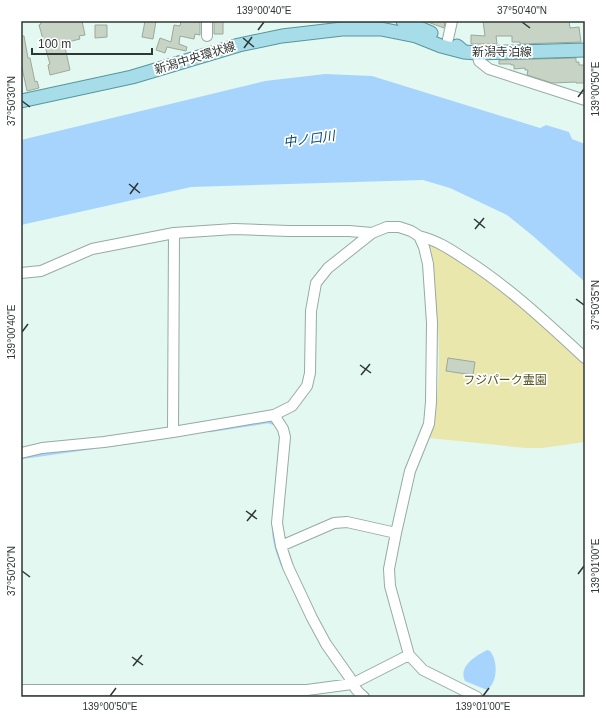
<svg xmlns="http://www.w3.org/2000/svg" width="606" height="718" font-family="Arial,'Noto Sans JP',sans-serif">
  <rect width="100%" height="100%" fill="#e2f8f1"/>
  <path fill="#e9e7ac" d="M427,242l20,9 68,49 70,66v76l-43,6h-16l-97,-10c6,-12 6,-25 8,-39 5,-53 0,-105 -10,-157z"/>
  <path fill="#a7d4fd" d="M325,74l47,2 168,52 6,-3 23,7 3,7 13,5v138l-52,-46 -26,-21 -57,-27 -27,-8 -232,7 -170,38v-85l244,-59z
    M487,650l3,1c8,10 8,31 -3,39l-22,-9c-7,-15 11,-25 22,-31z"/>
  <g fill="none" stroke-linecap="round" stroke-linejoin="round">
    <path stroke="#a7d4fd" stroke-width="2.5" d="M210,431l58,-9 7,2
      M21,458l71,-10
      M273,526c0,15 4,26 9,39"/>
  </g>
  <path fill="#c7d3c5" stroke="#9ca89a" d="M40,21h42l3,14 -6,1 1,3 -16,4 6,27 -20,5 -2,-10 2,-1 -11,-39 2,-1z
    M145,21h11l-3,18 -11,-2z
    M181,21l19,1v13l-5,-1 -1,5 -14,-3 -1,8 8,3 -1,4 -19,-4 -2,6 -9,-3 4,-12 11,4 3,-17 6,1z
    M214,21h9v13h-9z
    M425,21h20l-1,7z
    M483,21h86l1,7 9,-1 2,15 -61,2v-2h-8v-6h-16l1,8h-26v-9l14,1z
    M95,25h12v12l-12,1z
    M21,36h3l4,22h2l5,24 2,-1 2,7 -12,3 -6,-28z
    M576,58v4h3v3h6v18h-9v-1l-24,1 -25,-8 1,-5h-3v-2l-11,1v-4h-3v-1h-12v-4z
    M448,358l27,4 -2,13 -27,-4z"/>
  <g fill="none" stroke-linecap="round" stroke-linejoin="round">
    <defs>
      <path id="minor" d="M207,36v-15
        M448,39l4,-18
        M477,53l2,8 10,8 96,31
        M419,236c17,4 31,13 46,23 44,28 82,64 120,99
        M21,273l20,-2 51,-22 82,-16 60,-4 55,2h60l23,2
        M274,415l9,14 2,8 -8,86 4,23 7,21 24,51 14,26 24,34c3,8 7,14 14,19
        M173,432l1,-199
        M21,453l21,-5 62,-6 69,-10 101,-17 18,-9 15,-20 3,-13 1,-62 5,-28 12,-15 44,-35 15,-6h12l12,4 8,5 5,11 4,17 4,59 -1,79 -2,22 -19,47 -14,62 -7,36 1,17 19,69 14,15 54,27
        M281,546l53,-23 13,-1 49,11
        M21,690h286l45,-6 57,-29"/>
      <path id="major" d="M403,21l28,12
        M457,46l7,6 13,1 108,-3
        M21,101l111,-24 107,-32 43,-9 26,-3 34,-4h39l35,7 25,10 23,6"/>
    </defs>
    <use href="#minor" stroke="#97aaa4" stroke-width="12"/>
    <use href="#major" stroke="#57959f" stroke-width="15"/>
    <use href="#minor" stroke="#fff" stroke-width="10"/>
    <use href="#major" stroke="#a7dde8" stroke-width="13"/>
  </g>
  <path fill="none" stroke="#2f3734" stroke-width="1.5" d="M522,22l8,6M258,30l6,-8M243,38l11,9M244,48l8,-11M578,97l6,-8M22,101l8,6M129,184l11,9M130,194l8,-11M474,219l11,9M475,229l9,-11M576,299l8,6M22,332l6,-8M360,365l11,8M361,375l9,-11M246,511l11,8M247,521l9,-11M22,571l8,6M578,574l6,-8M132,657l11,8M133,666l9,-11M110,696l6,-8M483,696l6,-8"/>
  <g text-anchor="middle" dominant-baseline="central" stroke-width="3.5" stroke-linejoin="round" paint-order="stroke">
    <g font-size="12" fill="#2f3734" stroke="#fff">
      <text x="502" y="52">新潟寺泊線</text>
      <text transform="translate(195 58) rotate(-17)">新潟中央環状線</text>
    </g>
    <g font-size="12" fill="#55521d" stroke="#fff">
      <text x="505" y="380">フジパーク霊園</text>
    </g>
    <g font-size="13" font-style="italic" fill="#044977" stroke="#fff">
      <text transform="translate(309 139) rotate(-8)">中ノ口川</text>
    </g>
  </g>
  <rect width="606" height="718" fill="none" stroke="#ffffff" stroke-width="44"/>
  <path d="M32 48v6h120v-6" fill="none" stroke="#2f3734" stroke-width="2"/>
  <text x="38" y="48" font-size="12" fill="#2f3734" stroke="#ffffff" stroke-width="3" paint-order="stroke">100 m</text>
  <rect x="22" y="22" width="562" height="674" fill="none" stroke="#2f3734" stroke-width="1.5"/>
  <g font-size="10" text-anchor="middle" fill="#2f3734">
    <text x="264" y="14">139°00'40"E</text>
    <text x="522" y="14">37°50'40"N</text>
    <text transform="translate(595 89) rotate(-90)" y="4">139°00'50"E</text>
    <text transform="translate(11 101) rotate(-90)" y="4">37°50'30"N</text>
    <text transform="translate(595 305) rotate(-90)" y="4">37°50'35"N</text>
    <text transform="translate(11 332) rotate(-90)" y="4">139°00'40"E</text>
    <text transform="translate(595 566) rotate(-90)" y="4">139°01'00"E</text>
    <text transform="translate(11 571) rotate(-90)" y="4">37°50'20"N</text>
    <text x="110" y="710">139°00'50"E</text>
    <text x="483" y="710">139°01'00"E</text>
  </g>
</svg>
